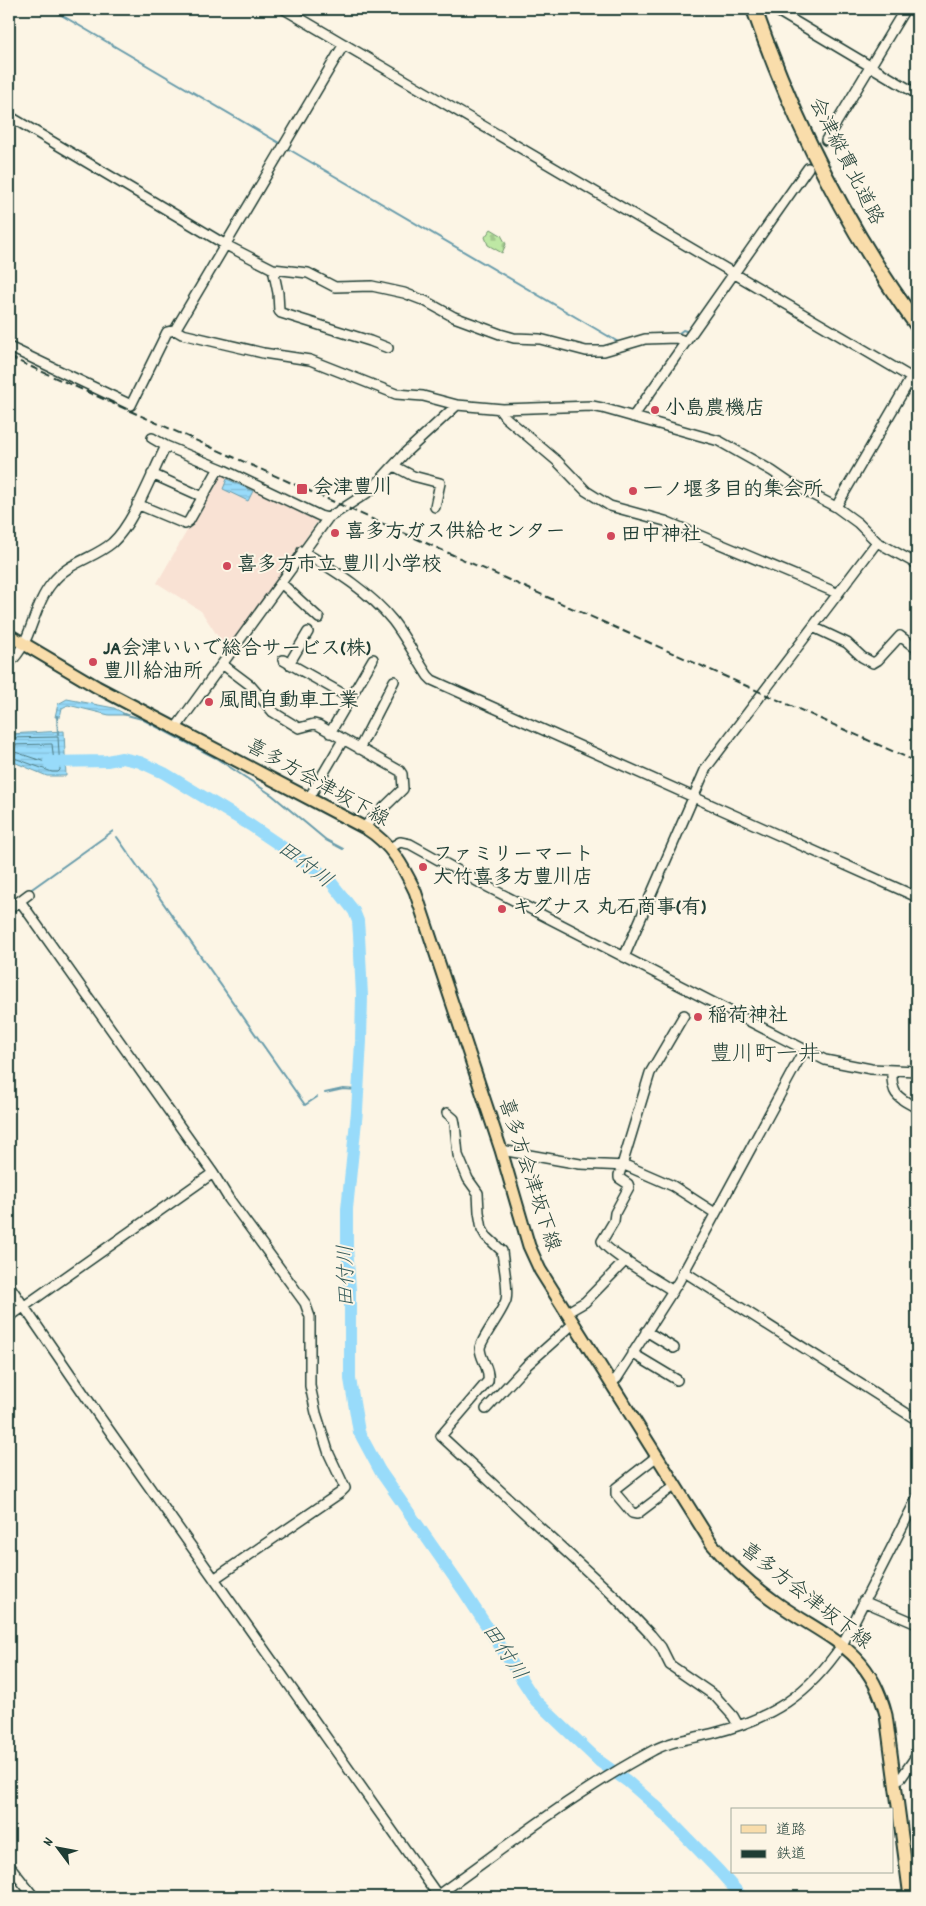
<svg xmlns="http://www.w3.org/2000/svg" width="926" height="1906" font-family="Dekko,'Klee One',sans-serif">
  <defs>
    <pattern id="cemetery-stones" width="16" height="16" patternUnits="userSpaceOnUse" patternTransform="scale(1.25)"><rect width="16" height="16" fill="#bee8a4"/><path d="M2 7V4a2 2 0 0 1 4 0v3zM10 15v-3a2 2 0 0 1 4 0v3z" fill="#a3c88e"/></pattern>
    <pattern id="water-rules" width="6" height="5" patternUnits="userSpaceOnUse" patternTransform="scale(1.25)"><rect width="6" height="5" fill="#98dbfa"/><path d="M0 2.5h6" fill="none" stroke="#83bdd7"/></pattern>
  </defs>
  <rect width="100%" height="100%" fill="#fcf5e5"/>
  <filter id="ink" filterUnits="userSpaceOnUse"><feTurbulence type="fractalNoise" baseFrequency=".02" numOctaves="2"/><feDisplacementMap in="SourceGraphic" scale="10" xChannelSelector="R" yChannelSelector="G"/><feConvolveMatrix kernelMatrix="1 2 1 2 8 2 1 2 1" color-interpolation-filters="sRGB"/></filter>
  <g filter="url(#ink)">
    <path fill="#f9e2d4" d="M222,474h5l44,22 39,20 7,6 -90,128 -26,-39 -44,-28 61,-106z"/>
    <path fill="url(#cemetery-stones)" stroke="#6e926c" d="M491,229l10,6 5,9 -4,9 -14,-8 -3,-8z"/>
    <path fill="url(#water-rules)" stroke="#689cab" d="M227,479l26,12 -5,10 -25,-12z
      M67,699l47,9 13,7h-18l-41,-10 -6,3 -2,9h-5l3,-13z
      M64,731l2,45h-19l-38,-16v-26z"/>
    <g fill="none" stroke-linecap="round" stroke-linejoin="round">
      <path stroke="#4f7c83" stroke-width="1" d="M9,738l49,-1 2,33 -2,2h-6l-43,-16
        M9,745l43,-1 2,19 -3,1 -42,-14"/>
      <path stroke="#689cab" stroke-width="2" d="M51,9l230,135
        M898,78l19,11
        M285,147l335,196
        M678,334l5,-4 6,2
        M123,714l19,5 74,39 56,37 54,45 17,9
        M57,716l1,18
        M117,837l188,268 12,-8
        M29,891l84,-60
        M325,1093l18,-4 16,1"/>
      <path stroke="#98dbfa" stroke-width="12" d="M49,762l58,-1 15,-3 18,4 24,11 86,52 77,52 27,34 4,10 1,14 3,61 -1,45 -4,70 -10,98v37l3,44v89l9,53 21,39 83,119 73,111 63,60 28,20 30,26 62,64 23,26"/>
      <path stroke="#d0d0c2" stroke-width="9" stroke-dasharray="9 4.5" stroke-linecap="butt" d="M808,168l18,-28"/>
      <defs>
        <path id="minor" d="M284,9l633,372
          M774,9l143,85
          M9,116l217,129 47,24 35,4 27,14 37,-1 32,7 21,8 29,16 46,17 14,4 26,1 46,12h18l41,-12 31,-1 9,3
          M826,140l79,-131
          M273,269l5,24 1,18 2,2 89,28 18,7
          M175,330l169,-286
          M9,347l122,58 36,-73 8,-2 7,4 81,19 47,7 86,34 27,2 34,9 46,4 89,-3 10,2 117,33 53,30 16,11 48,25 22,16 19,19 40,22
          M499,409l6,8 52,44 29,30 24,15 55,15 165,69 8,4
          M633,417l175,-249
          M152,438l14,8 58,24 96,46 8,2
          M394,466l19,10 27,7 -5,24
          M152,474l51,23
          M137,504l48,20 4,-3 30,-53
          M836,507l75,-129
          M302,551c33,20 67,40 91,70 13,17 23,37 35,55l4,4 485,217
          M281,583l38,35
          M813,627l34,16 15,14 11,6 5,-3 22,-24 17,13
          M283,660l67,38
          M9,663c23,-19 23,-56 43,-80 16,-21 41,-24 60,-40 22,-20 40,-70 54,-97
          M222,664l28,21 23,27 26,16 15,-4 4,1 82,46 2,3 1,15 -39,38
          M289,664l19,-32
          M175,729l153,-211 42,-27 36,-39 51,-47
          M330,733l43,-74
          M359,749l35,-68
          M309,798l34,-58
          M390,848l10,-6 10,2 74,41 341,175 46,9 46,2
          M20,901l193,272 16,26 76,104 5,14v69l6,27 13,41 16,34 -5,5 -126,86
          M9,909l20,-15
          M624,957l82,-189 171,-226
          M892,1070c-1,25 5,27 25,38
          M447,1113l7,6 1,5 3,31 10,24 10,14 1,19 3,17 4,7 16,15c1,13 7,37 4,49 -4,13 -25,39 -26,48 0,11 10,20 8,33l-47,55 172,159 38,40 10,12 9,18 45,31 18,20 5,9
          M501,1150l79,14 47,2 46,20 42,27
          M683,1271l234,149
          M9,1285l88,128 342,484
          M673,1291c-13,-9 -67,-39 -71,-50l12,-20 1,-8 14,-26 -1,-3 -9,-6v-3l31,-102 34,-58
          M566,1313l19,-11 41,-42
          M9,1317l204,-144
          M646,1331l28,17
          M632,1353l45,27
          M611,1383l6,-5 62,-97 125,-231
          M486,1409l40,-43 47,-42
          M656,1457l-40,31v6l16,19 5,1 37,-28
          M863,1601l54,23
          M895,1781l6,-3 16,-23
          M9,1865l25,32
          M435,1897c71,-50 140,-105 217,-146 18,-10 42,-13 62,-18 58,-15 94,-38 128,-88l75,-147"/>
        <path id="major" d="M9,635l88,52 270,142c24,15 36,37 48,62l86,259 28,96 11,24 172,274c19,23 41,42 65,59 51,36 92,45 109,112l24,182"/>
        <path id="highway" d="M754,9c39,111 93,220 163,316"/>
      </defs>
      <use href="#minor" stroke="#1f3d34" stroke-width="12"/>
      <use href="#major" stroke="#1f3d34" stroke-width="15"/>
      <use href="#highway" stroke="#1f3d34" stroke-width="18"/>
      <use href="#minor" stroke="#fcf5e5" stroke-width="9"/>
      <use href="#major" stroke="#f9ddab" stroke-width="11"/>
      <use href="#highway" stroke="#f9ddab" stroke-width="14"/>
      <path stroke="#1f3d34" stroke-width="2" stroke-dasharray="8 4" stroke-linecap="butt" d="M9,357l908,405"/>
    </g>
  </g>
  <g fill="#d1495b" stroke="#fcf5e5" stroke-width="2">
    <circle cx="655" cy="410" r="5"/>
    <rect x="296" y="483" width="12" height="12" rx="2.5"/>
    <circle cx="633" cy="491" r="5"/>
    <circle cx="335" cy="533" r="5"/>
    <circle cx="611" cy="536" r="5"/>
    <circle cx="227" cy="566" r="5"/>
    <circle cx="93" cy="662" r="5"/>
    <circle cx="209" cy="702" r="5"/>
    <circle cx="423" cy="867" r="5"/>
    <circle cx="502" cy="909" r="5"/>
    <circle cx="698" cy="1017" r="5"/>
  </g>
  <g text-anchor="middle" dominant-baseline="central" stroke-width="4" stroke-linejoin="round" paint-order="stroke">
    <g font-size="20" fill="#1f3d34" stroke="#fcf5e5">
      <text transform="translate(845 162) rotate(63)">会津縦貫北道路</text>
      <text transform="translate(317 784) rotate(29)">喜多方会津坂下線</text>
      <text transform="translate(528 1175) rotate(72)">喜多方会津坂下線</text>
      <text transform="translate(805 1597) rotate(38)">喜多方会津坂下線</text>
    </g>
    <g font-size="20" font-weight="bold" fill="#1f3d34" stroke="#fcf5e5" text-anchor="start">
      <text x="665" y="410">小島農機店</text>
      <text x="313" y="489">会津豊川</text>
      <text x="643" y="491">一ノ堰多目的集会所</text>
      <text x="345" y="533">喜多方ガス供給センター</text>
      <text x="621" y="536">田中神社</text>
      <text x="237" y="566">喜多方市立 豊川小学校</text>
      <text x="103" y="650">JA会津いいで総合サービス(株)<tspan x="103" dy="23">豊川給油所</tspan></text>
      <text x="219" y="702">風間自動車工業</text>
      <text x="433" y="856">ファミリーマート<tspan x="433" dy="23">大竹喜多方豊川店</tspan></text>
      <text x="512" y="909">キグナス 丸石商事(有)</text>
      <text x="708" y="1017">稲荷神社</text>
    </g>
    <g font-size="21" font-style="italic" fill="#375d5c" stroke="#fcf5e5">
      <text transform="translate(304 866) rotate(37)">田付川</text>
      <text transform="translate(348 1276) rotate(-91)">田付川</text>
      <text transform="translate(503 1653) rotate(56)">田付川</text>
    </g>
    <g font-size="22" fill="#1f3d34" stroke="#fcf5e5">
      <text x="765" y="1055">豊川町一井</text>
    </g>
  </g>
  <rect width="926" height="1906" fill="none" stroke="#fcf5e5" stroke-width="30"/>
  <rect x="15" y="15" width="896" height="1876" fill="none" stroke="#1f3d34" stroke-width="2" filter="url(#ink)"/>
  <rect x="731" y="1808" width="162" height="65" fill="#fcf5e5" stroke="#a4ab9e"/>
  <rect x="741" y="1825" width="25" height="8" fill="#f9ddab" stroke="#a4ab9e"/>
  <text x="776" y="1834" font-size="15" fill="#1f3d34">道路</text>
  <rect x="741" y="1850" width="25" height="8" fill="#1f3d34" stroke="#a4ab9e"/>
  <text x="776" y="1858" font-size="15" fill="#1f3d34">鉄道</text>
  <g transform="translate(58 1848) rotate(302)" stroke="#fcf5e5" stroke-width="4" paint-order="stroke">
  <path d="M0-4L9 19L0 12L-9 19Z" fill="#1f3d34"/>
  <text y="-8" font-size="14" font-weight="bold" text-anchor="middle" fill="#1f3d34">N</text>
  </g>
</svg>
